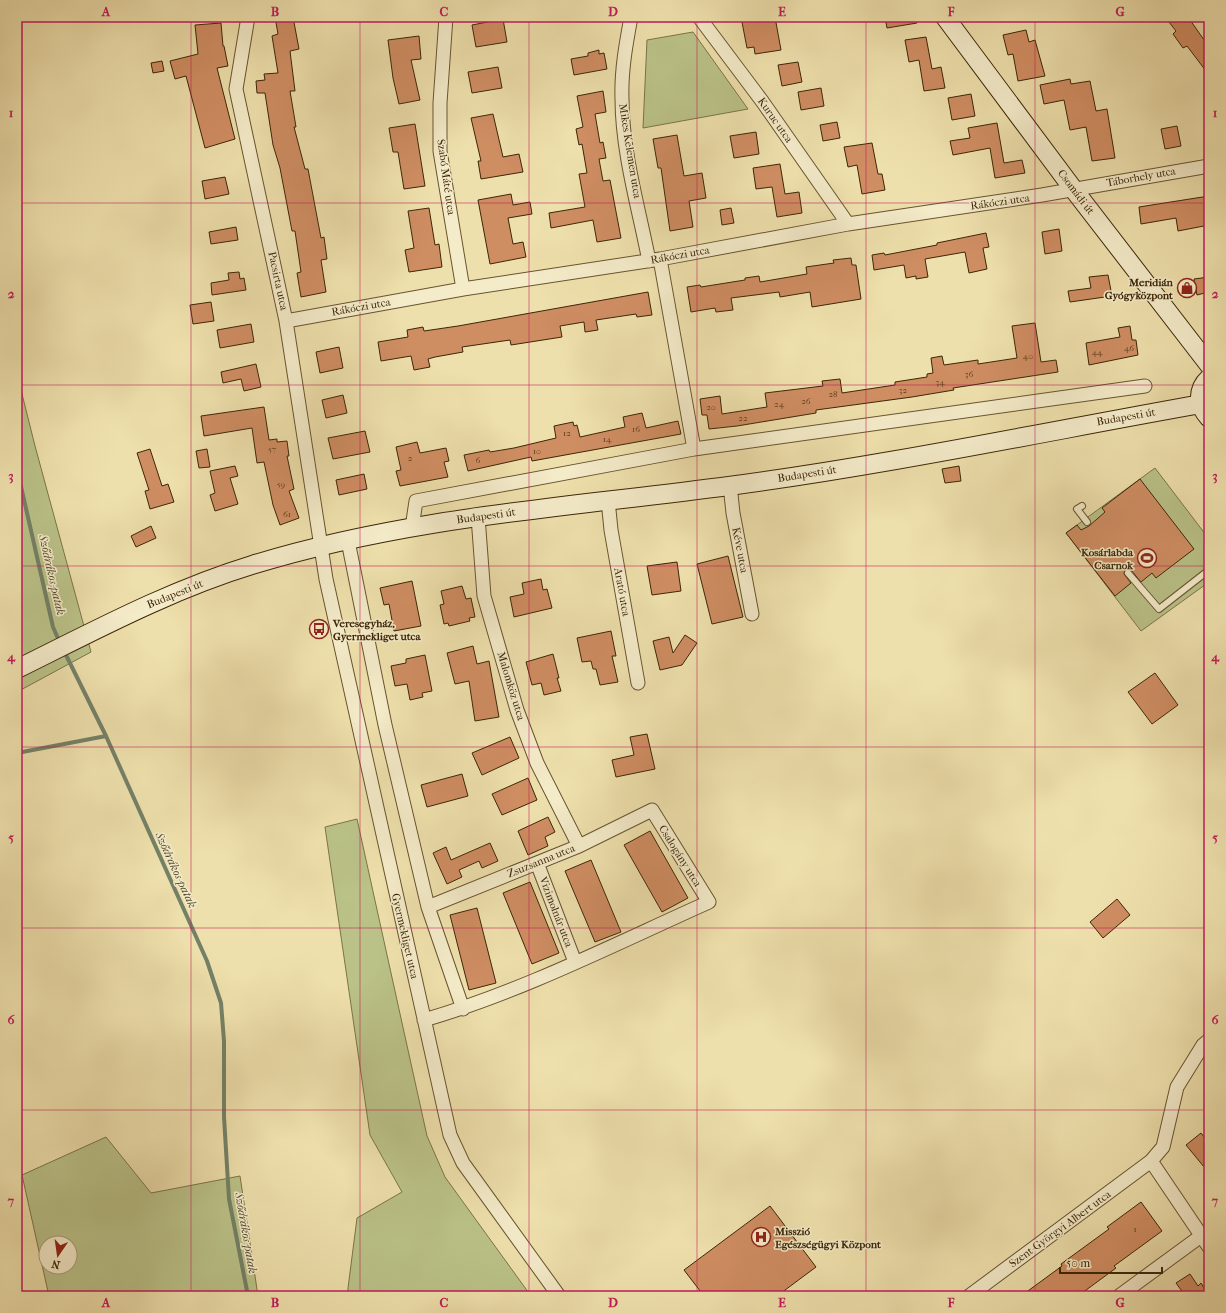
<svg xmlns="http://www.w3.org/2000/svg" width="1226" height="1313" font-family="'IM FELL French Canon',serif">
  <rect width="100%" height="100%" fill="#eee0ac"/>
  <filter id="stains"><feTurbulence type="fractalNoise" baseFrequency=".005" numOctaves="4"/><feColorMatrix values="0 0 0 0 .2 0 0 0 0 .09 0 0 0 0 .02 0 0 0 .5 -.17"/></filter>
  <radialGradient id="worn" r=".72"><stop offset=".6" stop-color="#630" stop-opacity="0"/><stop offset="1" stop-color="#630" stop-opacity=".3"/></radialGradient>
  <path fill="#bac288" stroke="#7b7448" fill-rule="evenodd" d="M693,32l55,77 -105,19 4,-88z
    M17,374l18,72 56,206 -74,40z
    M1155,468l54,71v43l-68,49 -75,-98z
    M357,819l70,317 18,41 86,119h-184l10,-78 45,-26 -32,-57 -45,-308z
    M106,1137l45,56 89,-17 18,120h-209l-27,-121zM46,1243h24v24h-24z"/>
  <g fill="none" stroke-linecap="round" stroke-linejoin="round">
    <path stroke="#748167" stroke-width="4" d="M17,469l36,158 7,16
      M64,651l42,85 101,225 14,42 3,38v76l5,82 19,97
      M17,753l89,-17"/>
  </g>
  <path fill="#cf8d62" stroke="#3c2607" d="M275,17h18l6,32 -9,2 5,40h-5l6,36h-2l11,42h3l13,69 3,-1 3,22 -6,1 5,32 -25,5 -4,-24 4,-1 -6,-41h-3l-12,-63 -7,-23 -8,-52h-8l-1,-12 9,-1 -1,-6 14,-1 -6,-37 6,-2z
    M741,17h34l6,33 -26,4 -1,-7 -7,1z
    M885,17h31l1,6 -30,5z
    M1165,17h23l21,30v28l-22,-29 -4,2 -10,-14 3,-3z
    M503,19l4,23 -31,5 -4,-22z
    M221,23l2,23h1l4,20 -11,2 18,71 -30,9 -19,-72 -11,3 -5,-18 28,-7 -3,-29z
    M1026,30l3,12 6,-2 10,36 -27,5 -5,-27 -5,1 -5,-20z
    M419,36l2,23 -10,1 9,40 -21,4 -6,-26 -5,-38z
    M926,37l6,32 9,-2 4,21 -21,3 -5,-31 -10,2 -4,-22z
    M599,50v4l5,-1 3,16 -33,6 -3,-16 17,-3v-3z
    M162,61l2,10 -11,2 -2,-10z
    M798,62l4,20 -20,4 -4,-21z
    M498,67l4,21 -30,5 -4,-21z
    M1070,79l1,5 19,-3 6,30 11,-2 8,49 -23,3 -6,-34 -16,3 -6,-30 -20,4 -4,-19z
    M821,88l3,18 -23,4 -3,-18z
    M603,91l3,21 -11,2 5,29 3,-1 3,16 -7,1 4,22 7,-1 11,58 -24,4 -4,-22 -42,8 -2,-15 36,-6 -6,-33 8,-1 -5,-29 -3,1 -3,-16 7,-2 -6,-31z
    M971,94l4,22 -23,4 -4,-22z
    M493,114l10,43 16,-3 4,18 -42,7 -3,-18h3l-10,-43z
    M837,122l3,16 -17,3 -3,-16z
    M997,123l7,40 18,-3 3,13 -30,5 -5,-30 -37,7 -3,-14 20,-3 -2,-10z
    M415,124l10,62 -21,3 -6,-37h-5l-4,-24z
    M1177,126l4,20 -16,3 -4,-20z
    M756,132l3,22 -25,4 -4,-22z
    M677,135l7,41 18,-3 4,25 -17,3 4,26 -23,4 -9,-63h-3l-5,-29z
    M872,143l6,31h4l3,16 -23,4 -5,-29 -9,2 -4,-20z
    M780,164l5,30 14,-2 3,21 -25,4 -5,-30 -16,2 -3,-21z
    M225,177l4,17 -24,5 -3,-18z
    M511,194l2,11 17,-3 2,12 -24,4 5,26 10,-2 3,15 -36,7 -12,-64z
    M1209,196v29l-31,6 -2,-13 -35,6 -2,-17z
    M429,208l6,37 4,-1 3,23 -33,5 -4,-22 9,-2 -6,-37z
    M731,208l3,15 -12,2 -2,-15z
    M236,227l2,13 -27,4 -2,-12z
    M1059,229l3,22 -17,3 -3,-22z
    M986,233l3,14 -6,1 4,21 -18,4 -4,-21 -40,7 3,18 -12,2v-3l-10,2 -2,-13 -30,5 -2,-15 12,-2 1,2 52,-10v-2z
    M851,258l1,7h4l5,34 -49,8 -2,-15 -30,5 -1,-5 -48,6 2,12 -17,2 -1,-4 -24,4 -4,-25 13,-2 1,2 44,-7v-2l14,-2 1,6 47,-8 -1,-7 28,-4 -1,-3z
    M239,272l1,7 4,-1 2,12 -34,5 -1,-12 18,-3 -1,-7z
    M1108,275l4,21 -42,6 -2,-11 23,-3 -2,-11z
    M1209,277v15l-12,3 -3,-16z
    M648,292l4,23 -15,2 -1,-3 -40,6 2,10 -13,2 -1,-10 -24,4 2,11 -51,8 -1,-5 -48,7 1,5 -28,5 -7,2 2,8 -16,3 -3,-14 -30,5 -3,-19 30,-5 -1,-7 16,-3 1,4 34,-5z
    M211,302l3,19 -21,3 -3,-19z
    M1035,323l6,39 15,-2 2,12 -105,16 1,2 -42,7 -96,13v3l-79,13 -28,3 -2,-14h-5l-2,-16 20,-3 2,18 45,-7 -2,-14 58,-7 -1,-5 18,-2 2,14 53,-8v-3l32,-5v-3l6,-1 -2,-15 11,-2 2,9 34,-5v4l39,-6 -5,-32z
    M251,324l3,18 -34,6 -3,-18z
    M1130,326l2,14h4l2,15 -49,10 -3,-22 34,-6 -2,-9z
    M339,347l4,21 -23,5 -4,-21z
    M256,364l5,23 -17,4 -3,-12 -18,4 -2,-11z
    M343,395l4,18 -21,5 -4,-18z
    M264,407l5,33 8,-1v3l10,-1 2,15h-2l7,33 -5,2 10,27 -19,7 -7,-20 -9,-43 -7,1 -5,-35 -48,8 -3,-20z
    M642,413l4,15 32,-7 3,13 -149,27 -1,-4 -63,14 -4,-16 25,-5 1,2 24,-4 42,-10 -2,-12 19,-4 1,4 3,-1 3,12 45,-10 -2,-10z
    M365,431l5,21 -37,7 -5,-21z
    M417,442l3,11 26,-5 3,13 -5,1 4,15 -48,9 -4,-15 5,-1 -5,-23z
    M150,449l12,37 6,-2 6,18 -24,7 -5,-18 4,-1 -12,-37z
    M207,449l3,18 -11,1 -3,-17z
    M235,466l3,10 -8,2 8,26 -23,7 -5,-16 5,-2 -5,-22z
    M959,466l2,15 -16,2 -3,-14z
    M364,474l3,15 -28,6 -3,-15z
    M1140,479l54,70 -38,29 -4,-5 -11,9 -10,-12 -6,-1 -1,5 7,9 -16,13 -49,-63 11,-8 4,5 8,-4 16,-14 -3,-4z
    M151,526l5,12 -20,9 -5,-11z
    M728,556l15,61 -31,7 -15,-60z
    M677,562l4,29 -29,4 -5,-29z
    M541,579l2,11 4,-1 5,19 -38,9 -4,-20 14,-3 -2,-11z
    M412,581l9,45 -27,5 -5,-27 -5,1 -4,-17z
    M462,586l4,13 5,-1 4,19 -6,1 1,3 -21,5 -1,-3 -4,1 -4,-19 4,-1 -3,-13z
    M611,631l5,25h-4l6,26 -18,3 -4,-16h-3l-2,-8 -9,1 -5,-24z
    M685,635l12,8 -15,22 -22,5 -7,-29 16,-4 4,16z
    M473,646l4,18 12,-3 10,56 -24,4 -6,-40 -14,3 -8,-31z
    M553,654l6,24h-2l4,13 -17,4 -3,-12 -9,2 -6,-23z
    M425,655l7,36 -10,2 1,4 -13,3 -3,-16 -12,2 -4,-20 15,-3v-4z
    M1155,673l23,32 -26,19 -24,-32z
    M647,734l8,35 -39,8 -4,-17 22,-5 -4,-18z
    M510,737l9,21 -37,17 -10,-22z
    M462,774l6,22 -41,11 -6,-22z
    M528,778l9,22 -35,15 -10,-21z
    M548,817l7,15 -10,5 3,9 -20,9 -10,-24z
    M650,831l38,67 -26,14 -38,-67z
    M490,843l8,18 -16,7 -3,-7 -20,9 3,7 -15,7 -14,-31 13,-6 5,13z
    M591,860l30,72 -26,10 -30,-71z
    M530,882l29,71 -27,11 -29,-71z
    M1117,899l13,16 -27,23 -13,-16z
    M477,908l19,75 -27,7 -19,-75z
    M1201,1133l8,10v30l-23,-28z
    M1141,1202l21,29 -48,35 2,2 -38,28h-57l41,-30 -1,-2 48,-35 -2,-2z
    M770,1206l46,61 -39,29h-73l-20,-26z
    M1190,1274l8,12 3,-3 8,13h-28l3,-2 -8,-11z"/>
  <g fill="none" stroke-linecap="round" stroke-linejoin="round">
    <defs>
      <path id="lane" d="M1082,506l-5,3 10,13
        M1128,573l31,36 50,-39"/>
      <path id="street" d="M248,17l-12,72 50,232 40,258 124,556 13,28 96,133
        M446,17l-6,86v48l23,138
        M631,17c-5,27 -10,54 -9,82 0,53 17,110 27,162
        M699,17l63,84 86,123
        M660,259l34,190
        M286,321l177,-32 197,-30 188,-35 194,-29 167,-29
        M730,485l3,28 19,101
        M608,500l3,30 27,153
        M478,517l6,79 33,114 20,53 42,83
        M412,528l4,-27 278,-52 451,-63
        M348,541l37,184 43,182 35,102
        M537,863l38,99
        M424,1020c97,-28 193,-77 285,-118l-57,-92 -73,36 -151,61
        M1151,1161l58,86
        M969,1296l182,-135 12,-14 14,-60 26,-42 6,-5
        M1119,1296l82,-60"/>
      <path id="secondary" d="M945,17l129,173 135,175
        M1209,378c-13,12 -11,28 0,40
        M17,669c77,-38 153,-79 235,-104 155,-48 318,-58 477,-79 158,-21 315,-54 472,-82"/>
    </defs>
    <use href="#lane" stroke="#685430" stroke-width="8"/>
    <use href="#street" stroke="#685430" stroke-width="15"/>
    <use href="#secondary" stroke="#3c2607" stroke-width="20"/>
    <use href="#lane" stroke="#f4ebc9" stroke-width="6"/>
    <use href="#street" stroke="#f4ebc9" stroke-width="13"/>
    <use href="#secondary" stroke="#f4ebc9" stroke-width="18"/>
  </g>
  <path fill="none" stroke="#c2185b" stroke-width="1" stroke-opacity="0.55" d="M191,17v1279M360,17v1279M529,17v1279M697,17v1279M866,17v1279M1035,17v1279M17,203h1192M17,385h1192M17,566h1192M17,747h1192M17,928h1192M17,1110h1192"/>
  <defs>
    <symbol id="shop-ring" viewBox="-11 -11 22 22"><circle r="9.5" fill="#f4ebc9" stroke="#8f2418" stroke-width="1.5"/><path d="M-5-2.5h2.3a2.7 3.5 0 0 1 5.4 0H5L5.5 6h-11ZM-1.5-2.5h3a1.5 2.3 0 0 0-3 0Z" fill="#8f2418"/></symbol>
    <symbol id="stadium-ring" viewBox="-11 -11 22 22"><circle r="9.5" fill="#f4ebc9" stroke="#8f2418" stroke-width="1.5"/><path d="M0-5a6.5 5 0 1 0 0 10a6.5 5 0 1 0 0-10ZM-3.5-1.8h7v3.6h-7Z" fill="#8f2418"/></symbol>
    <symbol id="bus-ring" viewBox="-11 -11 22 22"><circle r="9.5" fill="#f4ebc9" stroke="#8f2418" stroke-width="1.5"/><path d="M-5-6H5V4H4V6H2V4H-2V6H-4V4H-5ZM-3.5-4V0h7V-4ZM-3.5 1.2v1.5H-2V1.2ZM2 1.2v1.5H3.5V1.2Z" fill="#8f2418"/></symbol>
    <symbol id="hospital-ring" viewBox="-11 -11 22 22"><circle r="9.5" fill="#f4ebc9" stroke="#8f2418" stroke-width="1.5"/><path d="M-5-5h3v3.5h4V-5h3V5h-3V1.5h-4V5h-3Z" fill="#8f2418"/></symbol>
  </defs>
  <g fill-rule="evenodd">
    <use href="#shop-ring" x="1176" y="277" width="22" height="22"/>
    <use href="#stadium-ring" x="1136" y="547" width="22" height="22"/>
    <use href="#bus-ring" x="308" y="618" width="22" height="22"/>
    <use href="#hospital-ring" x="750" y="1226" width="22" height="22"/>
  </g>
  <g text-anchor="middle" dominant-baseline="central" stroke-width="3" stroke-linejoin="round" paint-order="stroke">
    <g font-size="9" fill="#61401e">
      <text x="1129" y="348">46</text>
      <text x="1097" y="352">44</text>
      <text x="1028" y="356">40</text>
      <text x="969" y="374">36</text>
      <text x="940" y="382">34</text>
      <text x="903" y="390">32</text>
      <text x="833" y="394">28</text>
      <text x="806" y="401">26</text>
      <text x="779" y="404">24</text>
      <text x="711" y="407">20</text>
      <text x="743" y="418">22</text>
      <text x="636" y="429">16</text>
      <text x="567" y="433">12</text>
      <text x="607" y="439">14</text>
      <text x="272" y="449">57</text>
      <text x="537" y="451">10</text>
      <text x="410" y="458">2</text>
      <text x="478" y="460">6</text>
      <text x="281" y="484">59</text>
      <text x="287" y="514">61</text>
      <text x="1135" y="1229">1</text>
    </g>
    <g font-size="11" fill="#3c2607" stroke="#f4ebc9">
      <text transform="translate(775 120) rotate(55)">Kuruc utca</text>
      <text transform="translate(630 151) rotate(81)">Mikes Kelemen utca</text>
      <text transform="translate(446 177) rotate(82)">Szabó Máté utca</text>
      <text transform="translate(1141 177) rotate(-10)">Táborhely utca</text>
      <text transform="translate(1076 192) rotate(53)">Csomádi út</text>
      <text transform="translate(1000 202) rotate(-8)">Rákóczi utca</text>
      <text transform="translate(680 255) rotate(-10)">Rákóczi utca</text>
      <text transform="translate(278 281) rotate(78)">Pacsirta utca</text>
      <text transform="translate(361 307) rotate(-10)">Rákóczi utca</text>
      <text transform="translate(1126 417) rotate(-10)">Budapesti út</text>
      <text transform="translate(807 474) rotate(-9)">Budapesti út</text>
      <text transform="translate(486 516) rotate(-8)">Budapesti út</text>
      <text transform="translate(740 550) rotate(79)">Kéve utca</text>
      <text transform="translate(622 592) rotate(80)">Arató utca</text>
      <text transform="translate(175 594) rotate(-22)">Budapesti út</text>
      <text transform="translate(511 686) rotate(73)">Malomköz utca</text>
      <text transform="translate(680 856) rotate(58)">Csalogány utca</text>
      <text transform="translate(541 861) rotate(-22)">Zsuzsanna utca</text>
      <text transform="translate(556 912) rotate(69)">Vizimolnár utca</text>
      <text transform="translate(405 936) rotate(77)">Gyermekliget utca</text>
      <text transform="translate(1060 1229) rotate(-36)">Szent-Györgyi Albert utca</text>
    </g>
    <g font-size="11" font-weight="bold" fill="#3c2607" stroke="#f4ebc9" text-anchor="end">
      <text x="1173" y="282">Meridián<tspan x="1173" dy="13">Gyógyközpont</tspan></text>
      <text x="1133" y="552">Kosárlabda<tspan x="1133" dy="13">Csarnok</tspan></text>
      <text x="333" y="623" text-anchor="start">Veresegyház,<tspan x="333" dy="13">Gyermekliget utca</tspan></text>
      <text x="775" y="1231" text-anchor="start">Misszió<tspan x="775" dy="13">Egészségügyi Központ</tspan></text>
    </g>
    <g font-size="12" font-style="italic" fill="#544c2f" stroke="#f4ebc9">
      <text transform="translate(52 575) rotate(77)">Sződrákos-patak</text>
      <text transform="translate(176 870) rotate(65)">Sződrákos-patak</text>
      <text transform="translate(246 1233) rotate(80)">Sződrákos-patak</text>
    </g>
  </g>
  <rect width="1226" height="1313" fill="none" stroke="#eee0ac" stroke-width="44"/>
  <g transform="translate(58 1255) rotate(193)"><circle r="19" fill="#f4ebc9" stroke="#aa9c7b"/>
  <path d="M0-3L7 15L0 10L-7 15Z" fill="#8f2418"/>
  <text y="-6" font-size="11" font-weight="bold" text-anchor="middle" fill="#3c2607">N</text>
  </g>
  <path d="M1060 1267v6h102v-6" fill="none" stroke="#3c2607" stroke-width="2"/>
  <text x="1066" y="1267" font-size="12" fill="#3c2607" stroke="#f4ebc9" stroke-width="3" paint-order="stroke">50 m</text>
  <rect x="22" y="22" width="1182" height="1269" fill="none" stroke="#c2185b" stroke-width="1.5"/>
  <g font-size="13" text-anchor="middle" font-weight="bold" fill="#c2185b">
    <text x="106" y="16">A</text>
    <text x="275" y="16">B</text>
    <text x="444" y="16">C</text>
    <text x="613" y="16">D</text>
    <text x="782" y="16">E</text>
    <text x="951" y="16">F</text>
    <text x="1120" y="16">G</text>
    <text x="11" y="117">1</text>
    <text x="1215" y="117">1</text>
    <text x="11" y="298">2</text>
    <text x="1215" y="298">2</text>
    <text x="11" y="480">3</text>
    <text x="1215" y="480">3</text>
    <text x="11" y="661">4</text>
    <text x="1215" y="661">4</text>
    <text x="11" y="842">5</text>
    <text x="1215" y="842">5</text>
    <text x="11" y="1024">6</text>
    <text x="1215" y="1024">6</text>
    <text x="11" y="1205">7</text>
    <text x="1215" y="1205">7</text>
    <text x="106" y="1307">A</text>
    <text x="275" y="1307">B</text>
    <text x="444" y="1307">C</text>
    <text x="613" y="1307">D</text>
    <text x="782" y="1307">E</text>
    <text x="951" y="1307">F</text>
    <text x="1120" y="1307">G</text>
  </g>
  <rect width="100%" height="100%" filter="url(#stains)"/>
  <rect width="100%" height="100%" fill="url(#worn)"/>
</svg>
